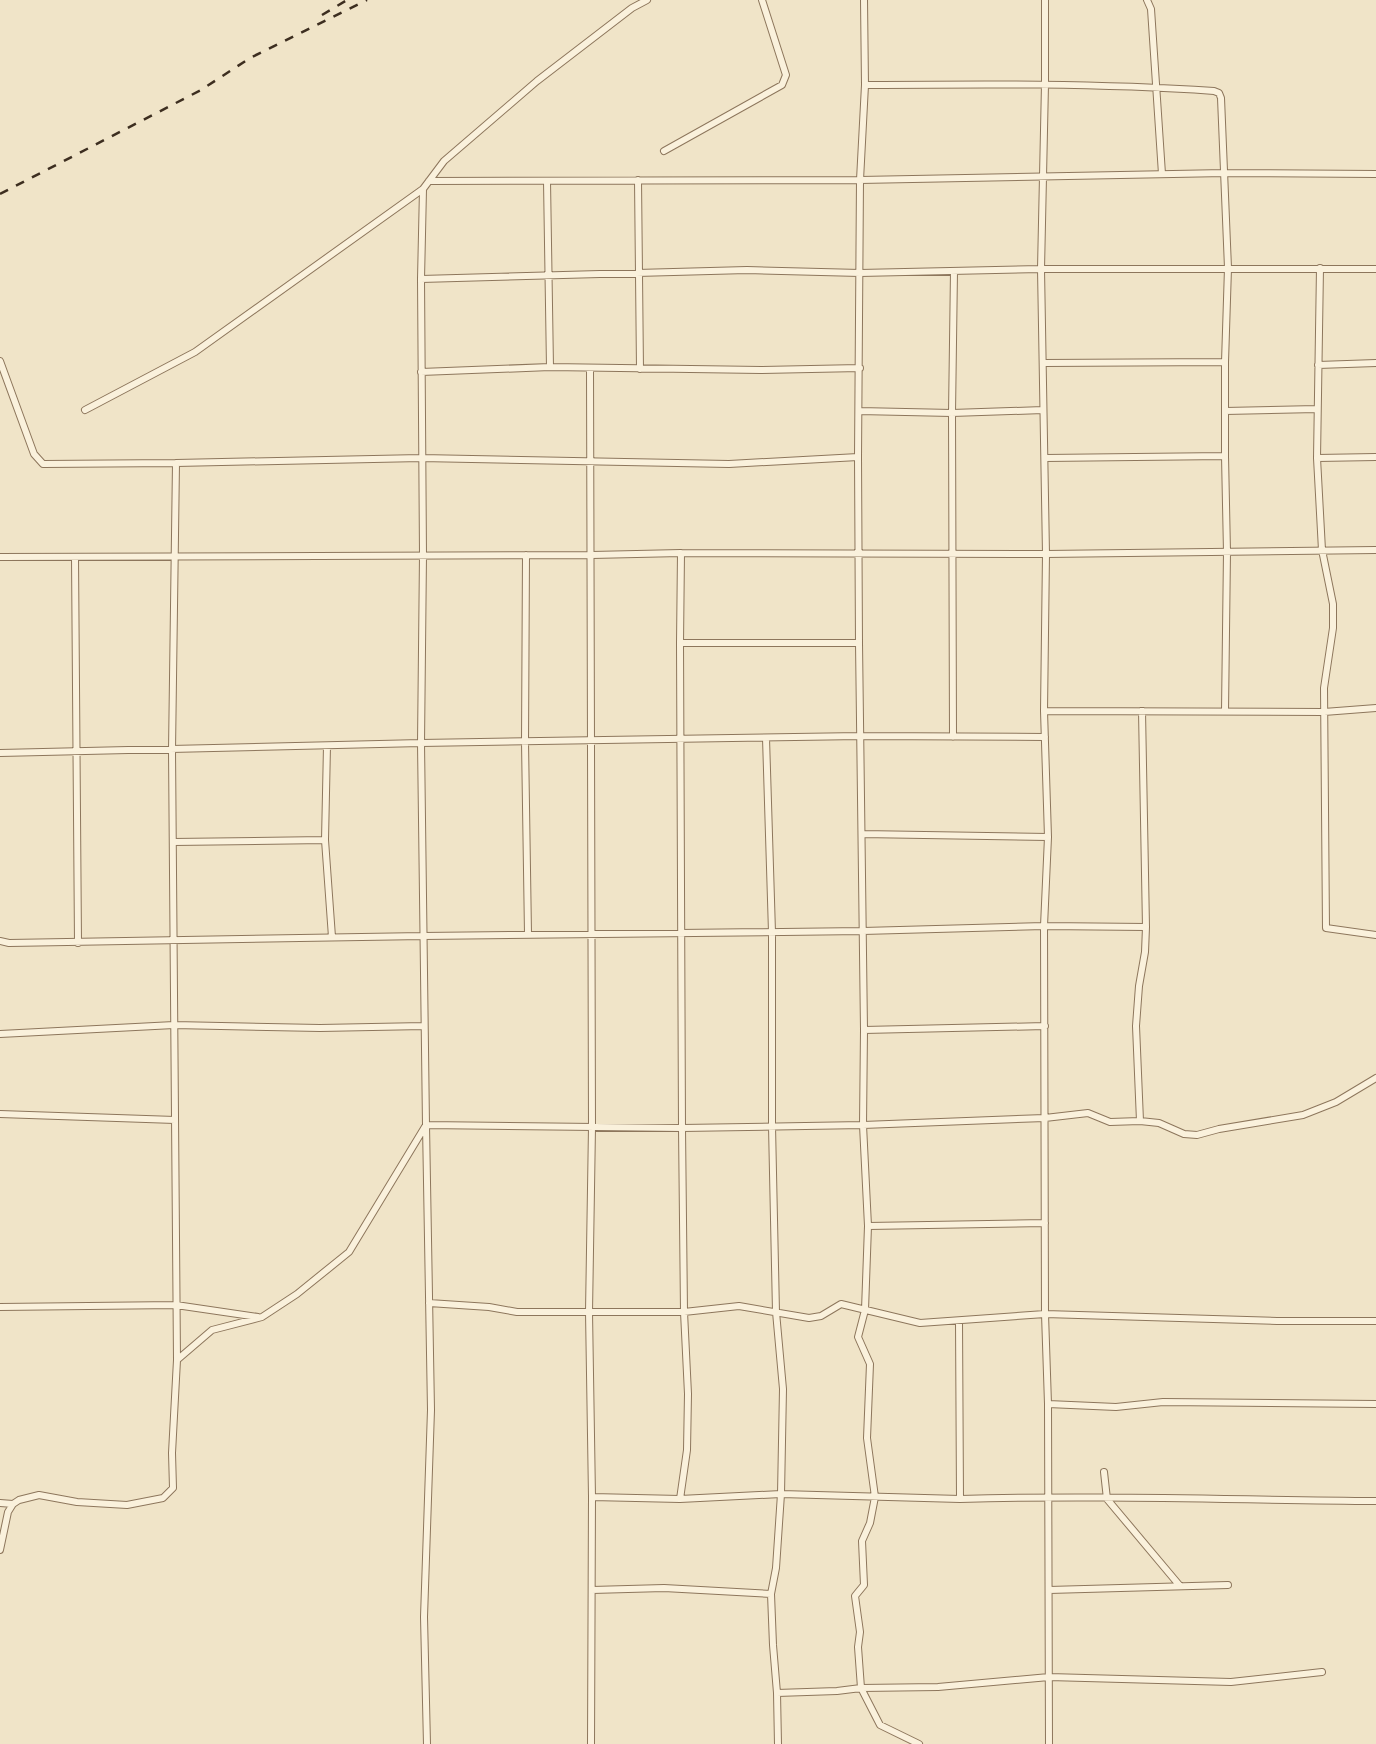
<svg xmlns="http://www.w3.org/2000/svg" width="1376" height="1744" font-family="'IBM Plex Serif',serif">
  <rect width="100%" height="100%" fill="#f0e4c8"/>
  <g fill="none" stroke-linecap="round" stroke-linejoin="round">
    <defs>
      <path id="minor" d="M1045,0v84l-4,185 5,285 -2,157 4,126 -4,89 1,388 3,90 1,340
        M1147,0l4,9 11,165
        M865,85c116,-1 233,-2 349,6l5,2 2,5 7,170 -3,94v94l2,96 -2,159
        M664,151l118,-66 4,-10 -24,-75
        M638,180l2,189
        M429,181l431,-1 365,-7 151,1
        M547,181l3,186
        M1320,268l-3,190 5,92 11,54v24l-9,60 2,240 50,7
        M421,279l326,-9 113,3 181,-4h335
        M0,361l34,93 9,10 133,-1 -4,287 5,610
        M1043,363l182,-1
        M1318,365l58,-2
        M590,368l2,759 -3,185 3,185 -1,247
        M421,372l129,-5 211,3 99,-2
        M85,410l110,-58 228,-163
        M859,411l93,2 91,-3
        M1225,411l92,-2
        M1045,458l180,-2
        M1317,458l59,-1
        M176,463l245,-5 308,6 129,-7
        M526,555l-1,187 3,192
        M0,557l592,-2 89,-2 365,1 330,-4
        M75,557l3,386
        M680,643h179
        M1044,711l280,1 52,-4
        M953,737l-1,-324 2,-142
        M766,738l6,194v194l4,186 7,77 -2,105 -5,74 -5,26 2,51 4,48 1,51
        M327,746l-2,94 7,97
        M0,753l421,-10 439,-7 185,1
        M862,834l186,3
        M173,842l152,-2
        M0,941l9,2 414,-7 440,-5 181,-5 102,1
        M864,1030l181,-4
        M0,1034l174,-9 146,3 104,-2
        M0,1114l175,6
        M1140,1121l-4,-95 3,-40 6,-34 1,-25 -4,-216
        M868,1226l177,-3
        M429,1303l60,4 28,5h167l55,-6 70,12 12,-2 20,-12 79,19 125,-9 232,7h99
        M0,1307l176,-2 82,12
        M959,1321l1,178c138,-4 277,1 416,2
        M1048,1404l68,3 47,-5 213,2
        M1104,1472l3,27 73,87
        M592,1497l88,2 7,-49 1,-56 -4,-82 -2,-184 -2,-485 1,-90
        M680,1499l101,-5 179,5
        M0,1503l13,1
        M0,1550l8,-38 5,-8 6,-4 20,-5 38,7 50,3 36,-7 10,-10 -1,-35 5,-93 35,-30 50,-13 35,-23 52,-42 77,-127 -5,-382 2,-188 -2,-276 2,-90 21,-28 93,-80 95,-73 15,-8
        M592,1590l72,-2 107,6
        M1049,1590l179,-5
        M777,1693l60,-2 24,-3 -3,-41 2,-15 -5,-36 9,-11 -2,-44 8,-18 5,-26 -8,-59 3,-74 -12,-27 7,-27 3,-84 -5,-101 1,-95 -5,-387 -1,-186 2,-277 5,-95 -1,-85
        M427,1744l-3,-127 7,-207 -5,-285 256,3 181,-3 182,-7 43,-5 22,9 30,-1 19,2 25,11 13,1 22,-6 84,-14 33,-13 40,-24
        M919,1744l-39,-19 -19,-37 77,-1 111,-10 182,5 91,-10"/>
    </defs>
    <use href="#minor" stroke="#8d765c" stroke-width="8"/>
    <use href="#minor" stroke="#faf1dc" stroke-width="6"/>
    <path stroke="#3d2e20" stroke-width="2.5" stroke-dasharray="9 9" stroke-linecap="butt" d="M322,15l25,-15
      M0,194l201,-104 49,-32 117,-58"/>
  </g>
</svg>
